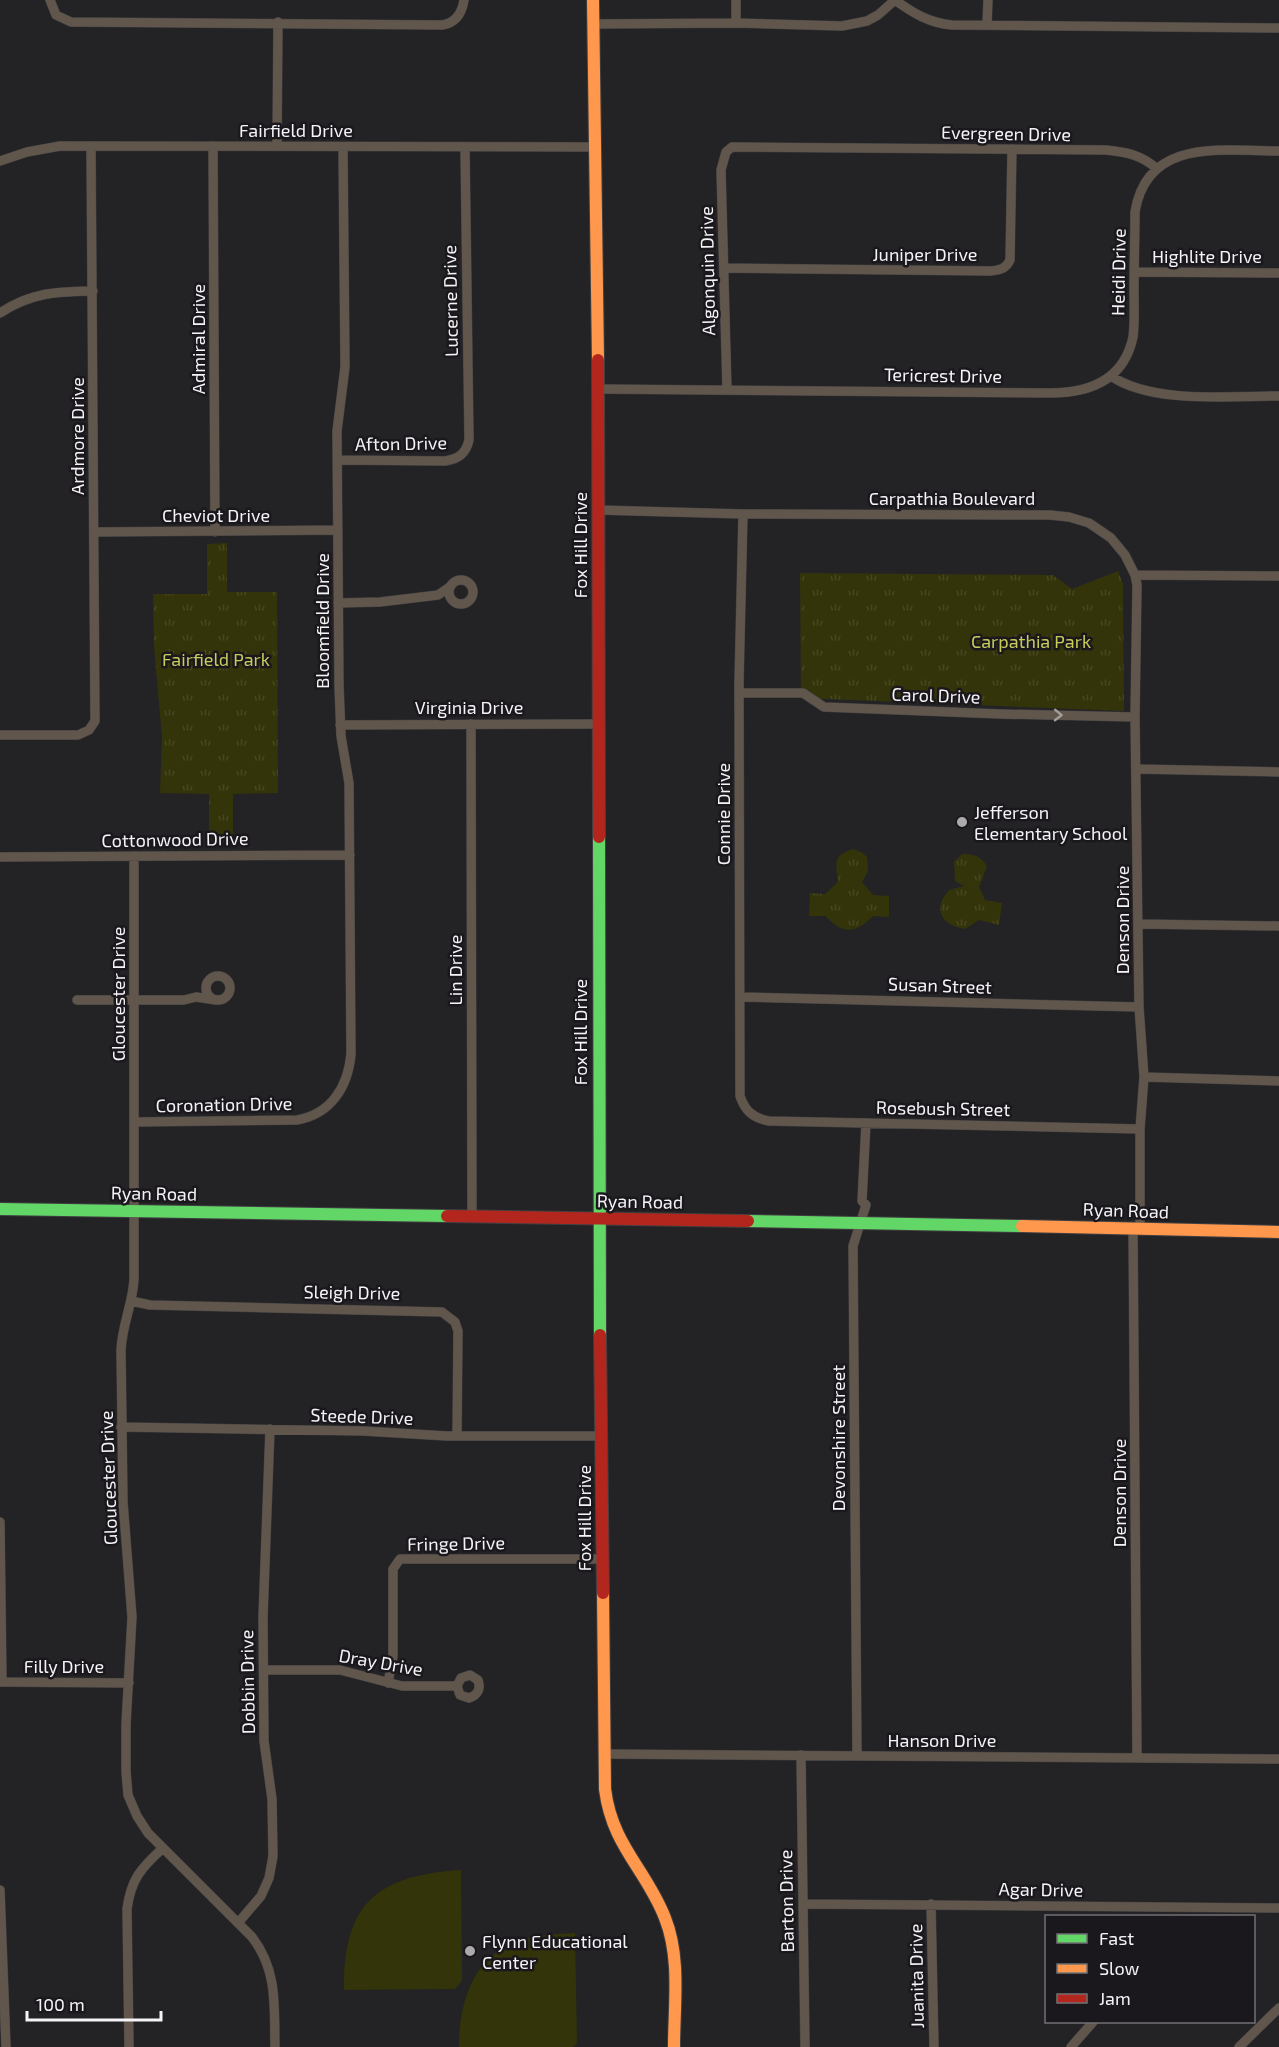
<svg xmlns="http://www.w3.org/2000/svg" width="1279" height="2047" font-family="'Exo 2',sans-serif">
  <defs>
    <pattern id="park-tufts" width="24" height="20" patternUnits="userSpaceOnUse" patternTransform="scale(1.5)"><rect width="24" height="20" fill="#33340a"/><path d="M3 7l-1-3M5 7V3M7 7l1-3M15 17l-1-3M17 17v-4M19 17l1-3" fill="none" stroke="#474822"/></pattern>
  </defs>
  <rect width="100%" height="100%" fill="#232224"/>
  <path fill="#33340a" d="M461,1870l1,111 -7,8 -111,1c-1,-86 33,-115 117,-120z
    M575,1933l2,110 -4,4h-114c0,-40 11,-85 52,-103 20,-9 43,-10 64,-11z"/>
  <path fill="url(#park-tufts)" d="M227,543v49h50l1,201 -45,1v49h-24v-49l-49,-1 2,-56 -8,-90 -1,-53h54v-50z
    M1118,571l5,13v10l1,117 -323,-13 -1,-125 253,2 19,14z
    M853,849l8,3 6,5 1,14 -6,11 11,13 16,1v21l-16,-1c-10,10 -22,19 -36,10 -4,-2 -8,-7 -12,-10h-16l1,-23 15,1 13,-12c-2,-18 -6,-27 15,-33z
    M962,854c13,0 18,2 25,12l-8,21 6,13 17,3 -3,22 -20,-5 -14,9c-13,-2 -28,-9 -24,-26 1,-4 5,-9 8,-13l15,-4 -9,-5 -1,-19z"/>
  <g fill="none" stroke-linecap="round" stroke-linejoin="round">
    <defs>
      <path id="street" d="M50,0l6,15 15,7 371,3c14,-2 20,-12 22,-25
        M895,0c18,13 34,23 57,25l327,3
        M736,23v-23
        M593,24l143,-1 106,3 25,-5 11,-6 17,-15
        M987,25l1,-25
        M213,146l2,386
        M277,146l1,-124
        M0,161l27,-9 33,-6 534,1
        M724,268l266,3c10,-1 16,-2 20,-11l2,-111
        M1134,272l145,1
        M0,313c32,-21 56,-21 93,-22
        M1111,376c41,28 119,20 168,20
        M599,389l451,4c40,0 74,-13 83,-56 2,-15 1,-31 1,-47 0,-26 1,-52 1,-78 12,-75 88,-61 144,-61
        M727,390l-6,-220 5,-18 6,-5 374,3c20,2 36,5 51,19
        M338,460l107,1c13,-2 21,-7 24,-21l-4,-293
        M598,510l145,4 307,1 19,2 20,6 22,15 14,17 10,20 2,10 -2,132 4,290 5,70 -4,52v100
        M743,514l-4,168 1,414c5,15 13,22 29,25l371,8
        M95,532l243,-2
        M1135,575l144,1
        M449 592a12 12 0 1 1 24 0a12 12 0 1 1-24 0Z
        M338,603l42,-1 58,-7 13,-9
        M739,693h64l21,14 176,7 135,3
        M471,724l1,492
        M340,725l258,-1
        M0,735h78l11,-5 6,-9 -4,-575
        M1137,769l142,3
        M134,856v423c-1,24 -12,46 -13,71l2,152 9,115 -6,107v48l2,23 9,21 11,17 104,104c26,34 22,69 23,110
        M0,857l350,-2
        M1139,924l140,2
        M206 988a12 12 0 1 1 24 0a12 12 0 1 1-24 0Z
        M740,997l399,10
        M77,1000h107l12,-3 20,3
        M1144,1077l135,4
        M135,1122l162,-2c34,-6 51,-33 54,-66l-2,-271 -8,-47 -2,-50 -2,-255 8,-64 -2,-220
        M1133,1228l4,530
        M131,1301l19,4 292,7 13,10 3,9 -1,105
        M121,1427l242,4 84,5h154
        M0,1522l2,160
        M264,1670h76l62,16h55l3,9 9,3c9,-3 12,-9 9,-18l-8,-5 -9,3 -4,8
        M0,1682l129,1
        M388,1683l5,-27v-87l7,-10h202
        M605,1754l674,5
        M801,1755l4,292
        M857,1756l-4,-510 13,-41 -4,-4 4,-78
        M0,1890l6,157
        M803,1904l476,4
        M931,1904l3,143
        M238,1923l23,-27 8,-18 4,-22 -1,-57 -8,-58 -1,-124 7,-188
        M129,2047l-2,-138c4,-30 14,-41 36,-61
        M1071,2047l22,-25
        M1239,2047l40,-39"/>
      <path id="fast" d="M599,837l1,498
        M0,1209l447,7
        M748,1221l274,5"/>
      <path id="slow" d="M593,0l5,360
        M1022,1226l257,6
        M603,1593l2,196c7,57 41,80 60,129 16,40 9,87 9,129"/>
      <path id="jam" d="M598,360l1,477
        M447,1216l301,5
        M600,1335l3,258"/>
    </defs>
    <use href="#street" stroke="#403f41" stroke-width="10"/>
    <use href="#fast" stroke="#403f41" stroke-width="14"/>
    <use href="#slow" stroke="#403f41" stroke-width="14"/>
    <use href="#jam" stroke="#403f41" stroke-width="14"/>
    <use href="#street" stroke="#60564c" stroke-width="9"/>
    <use href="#fast" stroke="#63d668" stroke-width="12"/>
    <use href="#slow" stroke="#ff974d" stroke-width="12"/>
    <use href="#jam" stroke="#b3261e" stroke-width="12"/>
  </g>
  <defs><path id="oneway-chevron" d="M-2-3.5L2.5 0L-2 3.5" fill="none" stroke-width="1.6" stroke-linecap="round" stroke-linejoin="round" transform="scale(1.5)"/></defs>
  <use stroke="#a39d98" href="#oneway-chevron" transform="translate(1058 715) rotate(1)"/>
  <g fill="#acaaac" stroke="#1a181c" stroke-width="2">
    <circle cx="962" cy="822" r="6"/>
    <circle cx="470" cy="1951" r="6"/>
  </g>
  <g text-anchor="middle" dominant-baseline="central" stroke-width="5" stroke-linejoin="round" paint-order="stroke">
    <g font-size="18" fill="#f5f3f6" stroke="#1a181c">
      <text x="296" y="130">Fairfield Drive</text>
      <text transform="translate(1006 133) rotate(1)">Evergreen Drive</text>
      <text x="925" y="254">Juniper Drive</text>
      <text x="1207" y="256">Highlite Drive</text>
      <text transform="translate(707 271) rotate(-91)">Algonquin Drive</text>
      <text transform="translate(1118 272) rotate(-89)">Heidi Drive</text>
      <text transform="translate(450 301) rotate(-91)">Lucerne Drive</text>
      <text transform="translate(198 339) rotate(-90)">Admiral Drive</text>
      <text transform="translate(943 375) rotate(1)">Tericrest Drive</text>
      <text transform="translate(77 436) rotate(-90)">Ardmore Drive</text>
      <text transform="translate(401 443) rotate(-1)">Afton Drive</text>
      <text x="952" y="498">Carpathia Boulevard</text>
      <text x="216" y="515">Cheviot Drive</text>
      <text transform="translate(580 545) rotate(-90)">Fox Hill Drive</text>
      <text transform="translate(322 621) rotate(-90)">Bloomfield Drive</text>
      <text transform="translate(936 695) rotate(2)">Carol Drive</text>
      <text x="469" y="707">Virginia Drive</text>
      <text transform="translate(723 814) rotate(-90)">Connie Drive</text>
      <text transform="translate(175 839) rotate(-1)">Cottonwood Drive</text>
      <text transform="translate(1122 920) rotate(-90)">Denson Drive</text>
      <text transform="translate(455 970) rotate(-90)">Lin Drive</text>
      <text transform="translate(940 985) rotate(2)">Susan Street</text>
      <text transform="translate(118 994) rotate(-90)">Gloucester Drive</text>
      <text transform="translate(580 1032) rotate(-90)">Fox Hill Drive</text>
      <text transform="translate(224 1104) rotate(-1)">Coronation Drive</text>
      <text transform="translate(943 1108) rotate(1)">Rosebush Street</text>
      <text transform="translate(154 1193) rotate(1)">Ryan Road</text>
      <text transform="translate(640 1201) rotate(1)">Ryan Road</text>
      <text transform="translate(1126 1210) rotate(2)">Ryan Road</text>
      <text transform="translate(352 1292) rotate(1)">Sleigh Drive</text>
      <text transform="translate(362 1416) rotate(2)">Steede Drive</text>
      <text transform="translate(838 1438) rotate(-90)">Devonshire Street</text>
      <text transform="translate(108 1478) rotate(-92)">Gloucester Drive</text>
      <text transform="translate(1119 1493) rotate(-90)">Denson Drive</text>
      <text transform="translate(584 1518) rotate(-90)">Fox Hill Drive</text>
      <text transform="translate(456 1543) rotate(-1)">Fringe Drive</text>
      <text transform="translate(381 1662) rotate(10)">Dray Drive</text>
      <text x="64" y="1666">Filly Drive</text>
      <text transform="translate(247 1682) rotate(-91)">Dobbin Drive</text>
      <text x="942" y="1740">Hanson Drive</text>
      <text transform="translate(1041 1889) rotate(1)">Agar Drive</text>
      <text transform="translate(786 1901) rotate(-91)">Barton Drive</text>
      <text transform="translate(916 1976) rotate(-91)">Juanita Drive</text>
    </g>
    <g font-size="18" fill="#c7cc5b" stroke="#1a181c">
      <text x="1031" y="641">Carpathia Park</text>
      <text x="216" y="659">Fairfield Park</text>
    </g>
    <g font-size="18" fill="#f5f3f6" stroke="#1a181c" text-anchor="start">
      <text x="974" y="812">Jefferson<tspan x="974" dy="21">Elementary School</tspan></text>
      <text x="482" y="1941">Flynn Educational<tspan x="482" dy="21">Center</tspan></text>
    </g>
  </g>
  <rect x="1045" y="1915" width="210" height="108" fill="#1a181c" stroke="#727073" stroke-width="1.5"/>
  <rect x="1057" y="1934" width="30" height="9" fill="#63d668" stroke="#727073" stroke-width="1.5"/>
  <text x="1099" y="1945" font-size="18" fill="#f5f3f6">Fast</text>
  <rect x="1057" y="1964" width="30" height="9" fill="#ff974d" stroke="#727073" stroke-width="1.5"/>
  <text x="1099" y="1975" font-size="18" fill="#f5f3f6">Slow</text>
  <rect x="1057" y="1994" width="30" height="9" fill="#b3261e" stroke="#727073" stroke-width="1.5"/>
  <text x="1099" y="2005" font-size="18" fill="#f5f3f6">Jam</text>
  <path d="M27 2011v9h134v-9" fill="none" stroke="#f5f3f6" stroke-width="3"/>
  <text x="36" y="2011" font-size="18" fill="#f5f3f6" stroke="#1a181c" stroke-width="4.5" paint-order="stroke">100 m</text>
</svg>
